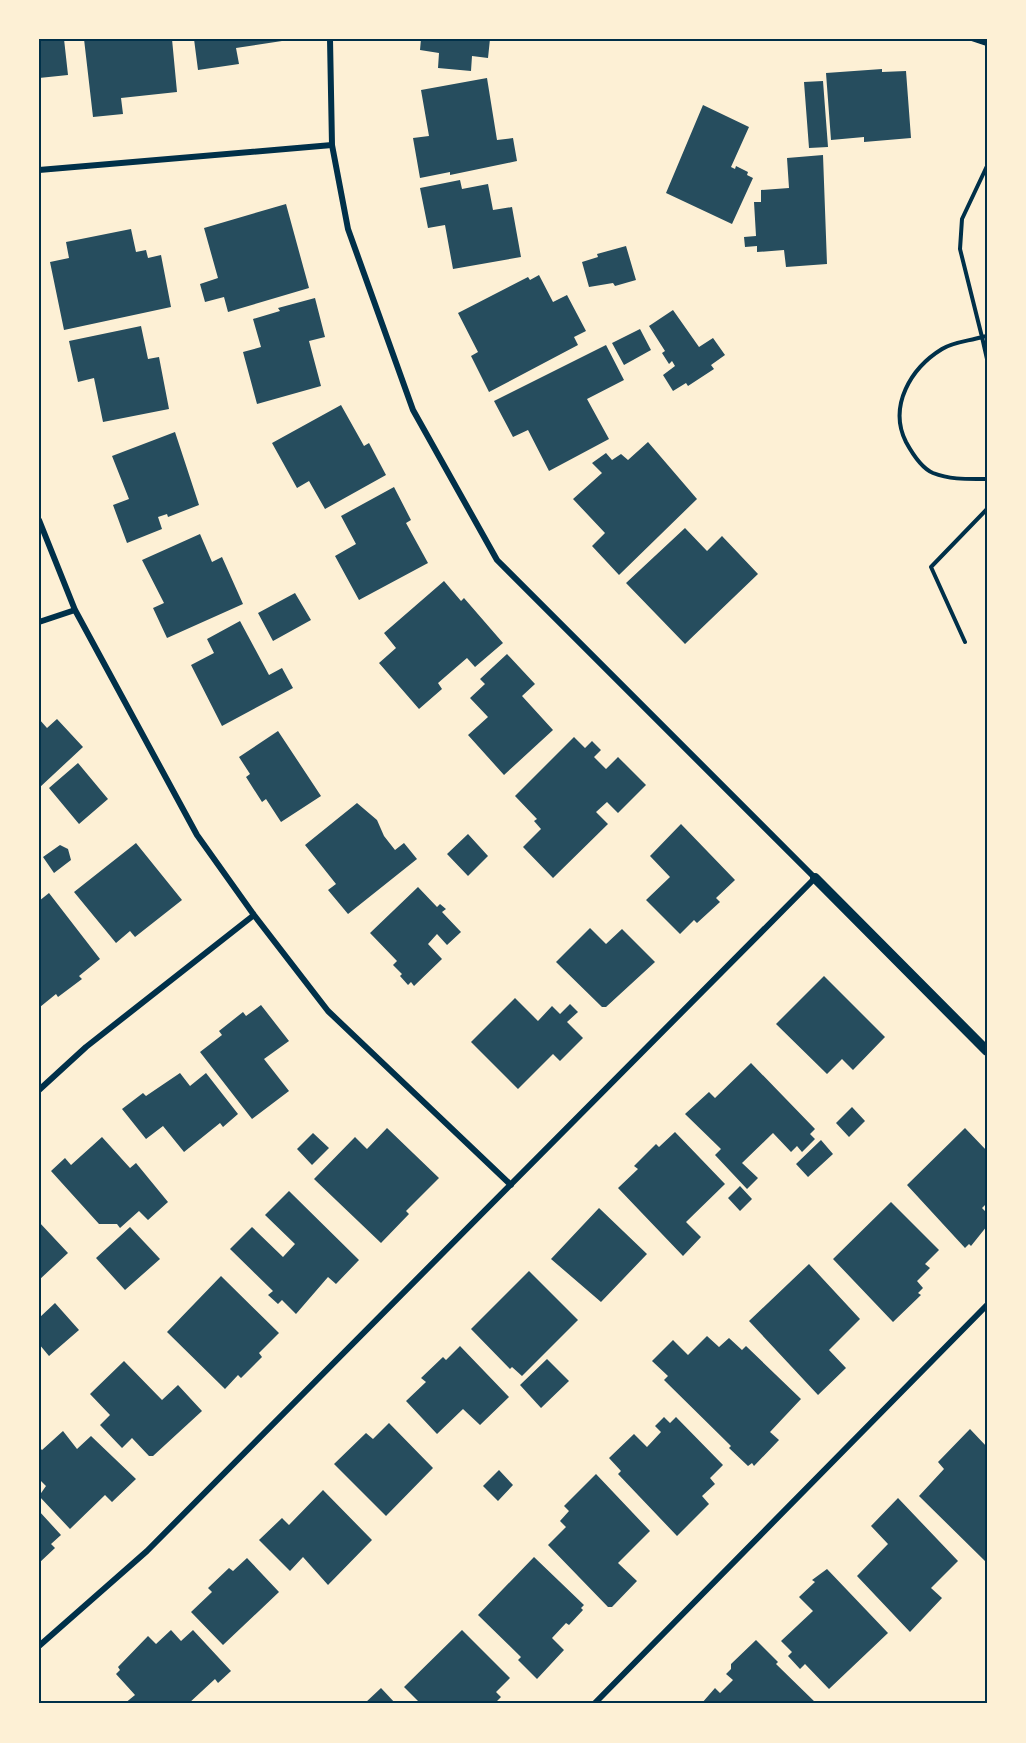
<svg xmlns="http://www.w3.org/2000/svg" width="1026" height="1743" font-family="'Titillium Web',sans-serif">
  <rect width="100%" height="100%" fill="#fdf0d5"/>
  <path fill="#264d5e" d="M39,39h25l4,36 -29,3z
    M84,39h88l5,53 -56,6 2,16 -30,3z
    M194,39h88v2l-46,7 3,16 -41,6z
    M421,39h69l-2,19 -16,-2 -1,15 -33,-3 1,-15 -19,-3z
    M882,69v3l24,-1 5,67 -47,4v-5l-33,3 -5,-67z
    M487,78l10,62 16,-2 4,23 -67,14v-3l-30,6 -7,-40 16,-2 -8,-46z
    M823,81l5,66 -19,1 -5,-66z
    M703,105l46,22 -18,40 4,2 1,-3 12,6 -1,3 6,3 -21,46 -66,-31z
    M823,155l4,109 -41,3 -2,-17 -27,2v-6l-12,1 -1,-10 12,-1 -2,-34h7v-12l28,-2 -2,-30z
    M460,180l2,9 26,-5 5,26 19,-3 9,50 -68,12 -8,-44 -17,3 -8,-40z
    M286,204l23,84 -81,24 -4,-15 -19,5 -5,-18 18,-6 -14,-50z
    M131,229l5,23 10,-2 2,8 13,-3 10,52 -107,23 -14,-68 19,-4 -3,-16z
    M626,246l10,34 -21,6 -2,-3 -24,4 -7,-25 16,-5 -1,-3z
    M539,275l14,27 14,-7 19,36 -12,6 4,8 -89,47 -18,-36 7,-4 -20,-39 70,-36 2,3z
    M315,298l10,39 -16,4 12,45 -64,18 -14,-52 18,-5 -8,-28 27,-8 -2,-3z
    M673,310l26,37 14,-9 12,17 -14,10 3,4 -26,17 -2,-3 -13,8 -10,-16 12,-9 -3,-5 -3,3 -7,-11 3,-2 -16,-25z
    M141,326l7,33 11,-2 10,52 -66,13 -9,-44 -16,4 -9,-41z
    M640,329l11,21 -27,15 -12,-22z
    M606,345l18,35 -37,19 22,40 -60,32 -21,-41 -15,7 -19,-36z
    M341,405l23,41 5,-3 17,32 -61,34 -16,-28 -12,7 -25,-45z
    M175,432l24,73 -31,12 -1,-3 -9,3 4,12 -35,14 -14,-38 16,-6 -17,-43z
    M648,442l49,57 -78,76 -27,-29 13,-13 -32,-34 29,-26 -10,-10 14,-10 6,7 9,-6 7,6z
    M394,487l17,33 -5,3 22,40 -69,37 -24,-44 21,-12 -15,-28z
    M685,528l22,23 15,-15 36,38 -73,70 -59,-61z
    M200,534l12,28 10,-5 21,47 -76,34 -14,-30 11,-5 -22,-43z
    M444,581l17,20 3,-3 39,45 -28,24 -8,-9 -29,25 4,6 -23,20 -40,-46 17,-15 -12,-15z
    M295,593l16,27 -38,21 -15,-28z
    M240,621l29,54 13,-7 11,20 -71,38 -31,-61 23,-12 -7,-14z
    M507,654l28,30 -13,12 31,34 -49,45 -36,-40 20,-18 -18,-19 15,-14 -5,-5z
    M39,719l8,9 10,-9 26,28 -44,41z
    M278,731l43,65 -40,26 -15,-23 -4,3 -16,-25 4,-3 -11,-17z
    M574,737l11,11 7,-7 9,9 -7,7 12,12 12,-12 28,28 -28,28 -11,-11 -11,10 12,12 -55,54 -30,-31 18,-18 -7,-8 3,-2 -22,-23z
    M78,763l30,36 -29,25 -30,-36z
    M357,803l20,17 7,16 11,14 9,-7 13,16 -69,55 -20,-24 8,-6 -31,-39z
    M681,824l54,56 -19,18 4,4 -23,21 -3,-3 -14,14 -34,-34 24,-23 -20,-21z
    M468,834l20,22 -20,20 -21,-22z
    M136,843l46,57 -47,37 -5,-6 -14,12 -42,-51z
    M60,845l8,4 3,11 -17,13 -11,-16z
    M418,887l19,20 3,-3 6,5 -4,3 19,20 -14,13 -10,-11 -9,10 14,15 -28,27 -3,-4 -3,3 -8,-9 2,-2 -9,-9 4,-4 -27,-28z
    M49,893l51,66 -21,17 3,3 -24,18 -2,-3 -16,13 -1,-106z
    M590,928l16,16 16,-15 33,33 -49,45h-4l-46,-45z
    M824,976l61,61 -32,33 -11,-11 -15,15 -51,-50z
    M515,998l23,23 14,-15 8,8 10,-10 8,8 -11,10 16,16 -23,23 -7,-7 -35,35 -47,-47z
    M261,1005l28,36 -25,18 25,32 -37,28 -52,-67 22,-17 -3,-4 24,-19 3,4z
    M751,1063l64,66 -5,5 5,5 -13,13 -5,-6 -6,6 -18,-19 -31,30 16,15 -11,11 -32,-34 6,-6 -36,-35 24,-22 6,6z
    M180,1073l10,13 16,-13 32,41 -15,13 -3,-4 -36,29 -21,-26 -17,13 -24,-30 21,-16 3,3z
    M852,1107l13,14 -16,16 -13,-14z
    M387,1128l52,50 -33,33 3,3 -28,29 -67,-64 41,-42 12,12z
    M965,1128l22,23v52l-5,5 5,5v13l-16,20 -2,-2 -4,4 -58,-63z
    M675,1132l50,52 -39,38 15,15 -18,19 -65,-68 20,-19 -4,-3 22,-22 3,3z
    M313,1133l16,15 -17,17 -15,-16z
    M102,1137l28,31 6,-5 32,39 -20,18 -9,-9 -19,17 -3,-4h-18l-48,-53 14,-13 6,7z
    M821,1140l12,14 -25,23 -12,-13z
    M740,1186l12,13 -12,12 -12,-13z
    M289,1191l70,69 -23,24 -8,-7 -32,37 -14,-14 -4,4 -10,-9 5,-4 -43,-42 22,-22 31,30 12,-13 -30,-29z
    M891,1202l48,48 -14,14 5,4 -13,13 6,7 -5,5 3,2 -28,27 -60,-63z
    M599,1208l48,46 -46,48 -50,-43z
    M39,1222l29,31 -29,27z
    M130,1227l30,32 -35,31 -29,-32z
    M809,1264l51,55 -31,31 17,18 -28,27 -69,-74z
    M529,1271l49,49 -56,56 -10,-9 -2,2 -39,-40z
    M221,1276l58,57 -20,20 3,4 -21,21 -3,-3 -13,14 -58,-57z
    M55,1303l24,27 -30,26 -10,-12v-26z
    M707,1336l12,11 10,-9 13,12 4,-4 55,53 -31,33 9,8 -25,26 -2,-3 -4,3 -19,-18 2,-2 -67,-66 4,-4 -16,-15 21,-21 15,15z
    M460,1346l49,51 -29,28 -17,-16 -26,25 -31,-33 20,-19 -5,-4 22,-21 3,3z
    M547,1359l22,22 -28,27 -21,-23z
    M124,1361l38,39 16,-15 24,26 -49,45h-4l-17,-18 -10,10 -22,-23 10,-10 -20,-21z
    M664,1417l6,6 6,-6 47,48 -13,13 5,6 -13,12 7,8 -32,32 -59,-62 3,-3 -12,-13 25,-24 13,13 14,-15 -6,-6z
    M389,1423l44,45 -47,48 -52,-52 32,-31 7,6z
    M970,1429l17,18v112l-2,2 -66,-65 25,-27 -6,-7z
    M63,1431l14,18 14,-13 45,43 -24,23 -7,-7 -35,34 -31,-33 7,-10 -7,-7v-32l3,3z
    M499,1470l14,15 -15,16 -15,-15z
    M596,1474l54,57 -32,32 19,18 -25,26h-4l-60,-62 18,-18 -6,-6 9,-10 -5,-5z
    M323,1490l49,50 -44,45 -25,-28 -13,14 -31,-31 23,-22 7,7z
    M898,1498l60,63 -27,27 11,10 -32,34 -53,-56 31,-32 -17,-18z
    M39,1511l22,24 -10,9 4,4 -16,15z
    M534,1557l50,48 -3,3 2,2 -14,15 -3,-2 -14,15 12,12 -27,29 -19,-19 3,-3 -43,-42z
    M247,1558l32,34 -56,53 -32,-33 21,-20 -4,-4 21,-20 4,3z
    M827,1569l61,64 -59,56 -24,-25 -5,5 -12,-13 4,-4 -11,-11 32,-30 -14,-14 16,-15 -3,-2z
    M171,1630l10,11 12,-11 38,41 -13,12 -3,-4 -27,25h-64l11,-9 -19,-21 4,-4 -2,-3 30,-31 8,8z
    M462,1630l48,48 -14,14 5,5 -7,7h-73l-17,-17z
    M756,1640l22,22 -2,2 41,40 -115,-1 13,-15 5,5 13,-13 -7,-6 5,-5v-5z
    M381,1688l15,16h-32z"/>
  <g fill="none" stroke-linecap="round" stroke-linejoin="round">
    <path stroke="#003049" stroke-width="4" d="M972,39l15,5
      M987,166l-25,53 -2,30 22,88c-13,4 -29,5 -40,12 -31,19 -54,57 -36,93 6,11 15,26 27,31 18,7 35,6 54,6
      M987,336l-5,1 5,22
      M965,642l-34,-75 56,-58"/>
    <path stroke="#003049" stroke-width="6" d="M39,170l293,-25
      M39,520l36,90 122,225 57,80 74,96 183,174
      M39,622l36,-12
      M39,1090l47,-43 168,-132
      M39,1646l108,-95 668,-673 -318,-318 -84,-150 -65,-181 -16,-84 -2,-106
      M594,1704l393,-399"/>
    <path stroke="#003049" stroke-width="10" d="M815,878l172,173"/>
  </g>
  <rect width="1026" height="1743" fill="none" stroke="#fdf0d5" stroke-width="81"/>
  <rect x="40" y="40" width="946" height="1662" fill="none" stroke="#003049" stroke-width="2"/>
</svg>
